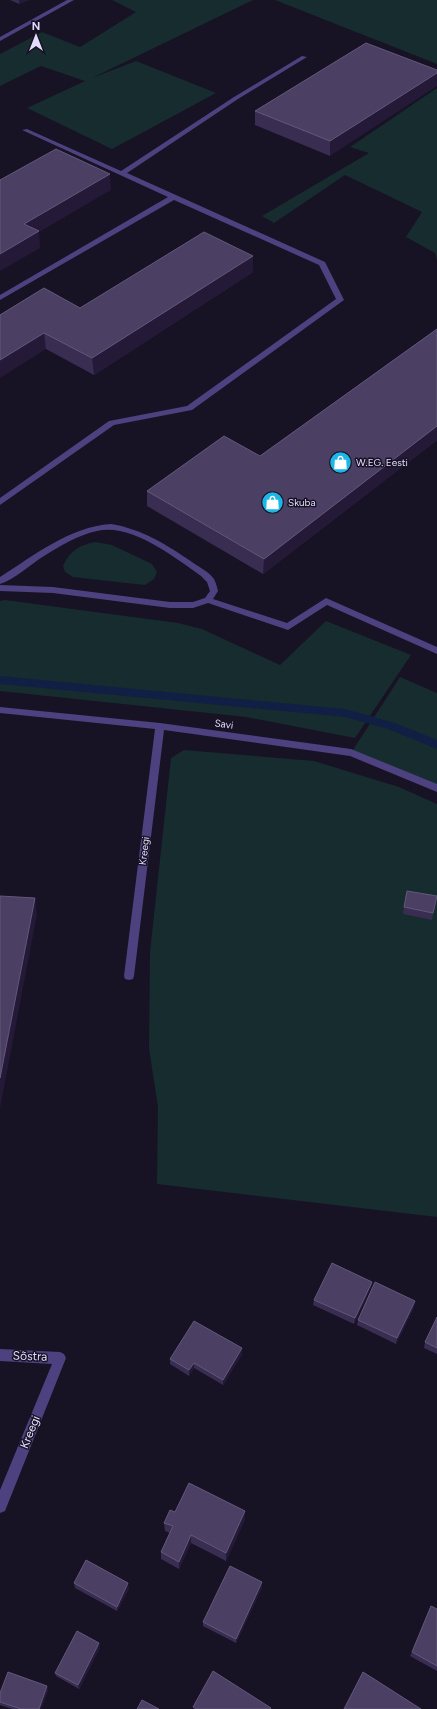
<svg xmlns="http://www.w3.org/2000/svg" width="437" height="1709" font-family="Figtree,sans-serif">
  <rect width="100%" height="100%" fill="#181225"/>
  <path fill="#162c2f" d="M112,0h141l-161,78 44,-17 80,32 -104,56 -85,-41 58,-27 -44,-15 -41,20v-32l42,-22 38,15 56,-35z
    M275,0h162v64z
    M437,88v172l-2,-7 -29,-16 16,-25 -77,-37 -71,48 -12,-7 107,-63 -19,-6z
    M95,542l17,3 40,19 5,8 -3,7 -9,6 -72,-8 -8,-5 -2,-6c7,-15 16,-21 32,-24z
    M5,600l173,23 24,6 78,36 46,-44 85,34 -56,83 -109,-21 -246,-26v-90z
    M400,677l37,16v95l-86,-35z
    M184,750l130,11 85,26 38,17v413l-280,-33 1,-77 -9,-59 1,-96 21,-194z"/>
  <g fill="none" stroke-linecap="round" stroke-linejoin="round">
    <path fill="#121f44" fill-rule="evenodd" d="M0,676l345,33 50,14 42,17v9l-49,-20 -43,-12 -345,-33z"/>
    <path fill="#4d427f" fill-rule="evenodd" d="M67,0h7l-74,41v-4z
      M302,56l5,1 -69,42 -111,74 198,89 19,38 -152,110 -78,15 -114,80v-7l109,-77 78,-15 149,-107 -17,-34 -145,-65 -174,100v-5l168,-98 -146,-67 5,-1 94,42 113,-74z
      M111,524c31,5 56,21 81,38 7,5 17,10 22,17 2,4 3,8 4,12l-5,8 74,24 39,-25 111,49v7l-110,-49 -39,25 -80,-27 -15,5h-23l-117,-15 -53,-2v-6l53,2 117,15h23l12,-4 5,-7 -3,-9 -6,-6c-27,-19 -70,-53 -104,-45 -19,4 -37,15 -53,25 -13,8 -30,24 -44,28v-7c35,-22 69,-50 111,-53z
      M0,707l160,16 191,26 86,35v8l-87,-36 -186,-26 -30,246 -1,3 -4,1 -4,-1 -1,-3 31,-247 -155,-16z
      M0,1349l60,3 4,2 2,4 -61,153 -5,2v-23l52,-126 -52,-3z"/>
  </g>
  <path fill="#392d51" d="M10,0h19l-10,4z
    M366,43l-36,113 -75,-31v-14z
    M253,272l-159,103 -48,-26 -46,-34 80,-7z
    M437,329v111l-174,134 -116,-68v-15l113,-35z
    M437,896l-5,24 -29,-6 1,-7z
    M372,1282l-1,5 -17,37 -41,-19 1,-5z
    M414,1307l-18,37 -39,-19 1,-5z
    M437,1317v37l-13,-6 1,-6z
    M242,1354l-19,31 -29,-17 -5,8 -19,-12v-5z
    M245,1511v8l-19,42 -35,-18 -12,26 -18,-10v-7l9,-19 -5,-2 -1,-8 11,-11z
    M74,1583l55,5 -12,23 -42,-23z
    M262,1587l-26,56 -33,-17v-4z
    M437,1609v62l-27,-15 2,-4z
    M100,1647l-21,42 -23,-13 -1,-3z
    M48,1690l-7,19h-29l-12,-4v-12z"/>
  <path fill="#241a38" d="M19,0h10l-10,4z
    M437,73v13l-107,70v-15z
    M110,174l1,16 -72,42 1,16 -40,23v-17l24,-30z
    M253,256v16l-159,103 -2,-17z
    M44,333l2,16 -46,29v-18z
    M437,426v14l-174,134 1,-15z
    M35,898l2,16 -37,194v-30z
    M372,1282l-1,5 -17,37 1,-6z
    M415,1301l-1,6 -18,37 1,-6z
    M242,1348v6l-19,31v-5z
    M194,1363v5l-5,8v-6z
    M245,1511v8l-19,42v-8z
    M191,1535v8l-12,26v-7z
    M262,1582v5l-26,56v-4z
    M128,1583l1,5 -12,23v-4z
    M99,1643l1,4 -21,42 -1,-4z
    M47,1686l1,4 -7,19h-2z"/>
  <path fill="#4b4063" stroke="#63587b" d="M366,43l71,27v3l-107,68 -75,-30z
    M56,149l54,25 -86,50 15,7 -39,23v-74z
    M204,232l49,24 -161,102 -48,-25 -44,27v-45l44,-27 36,20z
    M437,329v97l-173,133 -117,-68 77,-55 36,20z
    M407,891l30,5 -4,17 -29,-6z
    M0,896l35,2 -35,180z
    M332,1263l40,19 -17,36 -41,-18z
    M375,1282l40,19 -18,37 -39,-18z
    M437,1317v31l-12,-6z
    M194,1321l48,27 -19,32 -29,-17 -5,7 -19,-11z
    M189,1483l56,28 -19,42 -35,-18 -12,27 -18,-10 12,-26 -9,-3 6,-13 5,2z
    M86,1560l42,23 -11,24 -43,-24z
    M230,1566l32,16 -26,57 -33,-17z
    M431,1606l6,3v57l-25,-14z
    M77,1631l22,12 -21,42 -23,-12z
    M213,1671l58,37 -1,1h-74l-3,-2z
    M8,1672l39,14 -8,23h-18l-21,-7v-9z
    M363,1672l58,37h-77z
    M142,1700l17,9h-22z"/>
  <defs>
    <symbol id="shop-disc" viewBox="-11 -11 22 22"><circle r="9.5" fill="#1cb7e6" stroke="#181225"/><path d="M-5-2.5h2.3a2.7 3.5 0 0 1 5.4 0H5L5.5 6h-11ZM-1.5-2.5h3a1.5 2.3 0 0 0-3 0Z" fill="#fff"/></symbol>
  </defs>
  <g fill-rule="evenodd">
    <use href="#shop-disc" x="328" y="450" width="25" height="25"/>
    <use href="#shop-disc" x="260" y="490" width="25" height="25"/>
  </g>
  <g text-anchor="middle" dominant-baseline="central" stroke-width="3" stroke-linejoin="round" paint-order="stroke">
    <g font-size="10" fill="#e3dbfb" stroke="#181225" text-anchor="start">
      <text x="356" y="462">W.EG. Eesti</text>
      <text x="288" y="502">Skuba</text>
    </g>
    <g font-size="10" fill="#e3dbfb" stroke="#181225">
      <text transform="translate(224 724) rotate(8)">Savi</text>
      <text transform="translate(144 851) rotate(-83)">Kreegi</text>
    </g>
    <g font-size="12" fill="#e3dbfb" stroke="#181225">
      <text transform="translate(30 1356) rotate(2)">Sõstra</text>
      <text transform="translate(30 1432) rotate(-68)">Kreegi</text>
    </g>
  </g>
  <g transform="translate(36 36)" stroke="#181225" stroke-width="3" paint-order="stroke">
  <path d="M0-3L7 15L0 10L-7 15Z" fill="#e3dbfb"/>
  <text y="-6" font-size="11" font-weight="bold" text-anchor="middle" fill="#e3dbfb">N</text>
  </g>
</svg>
